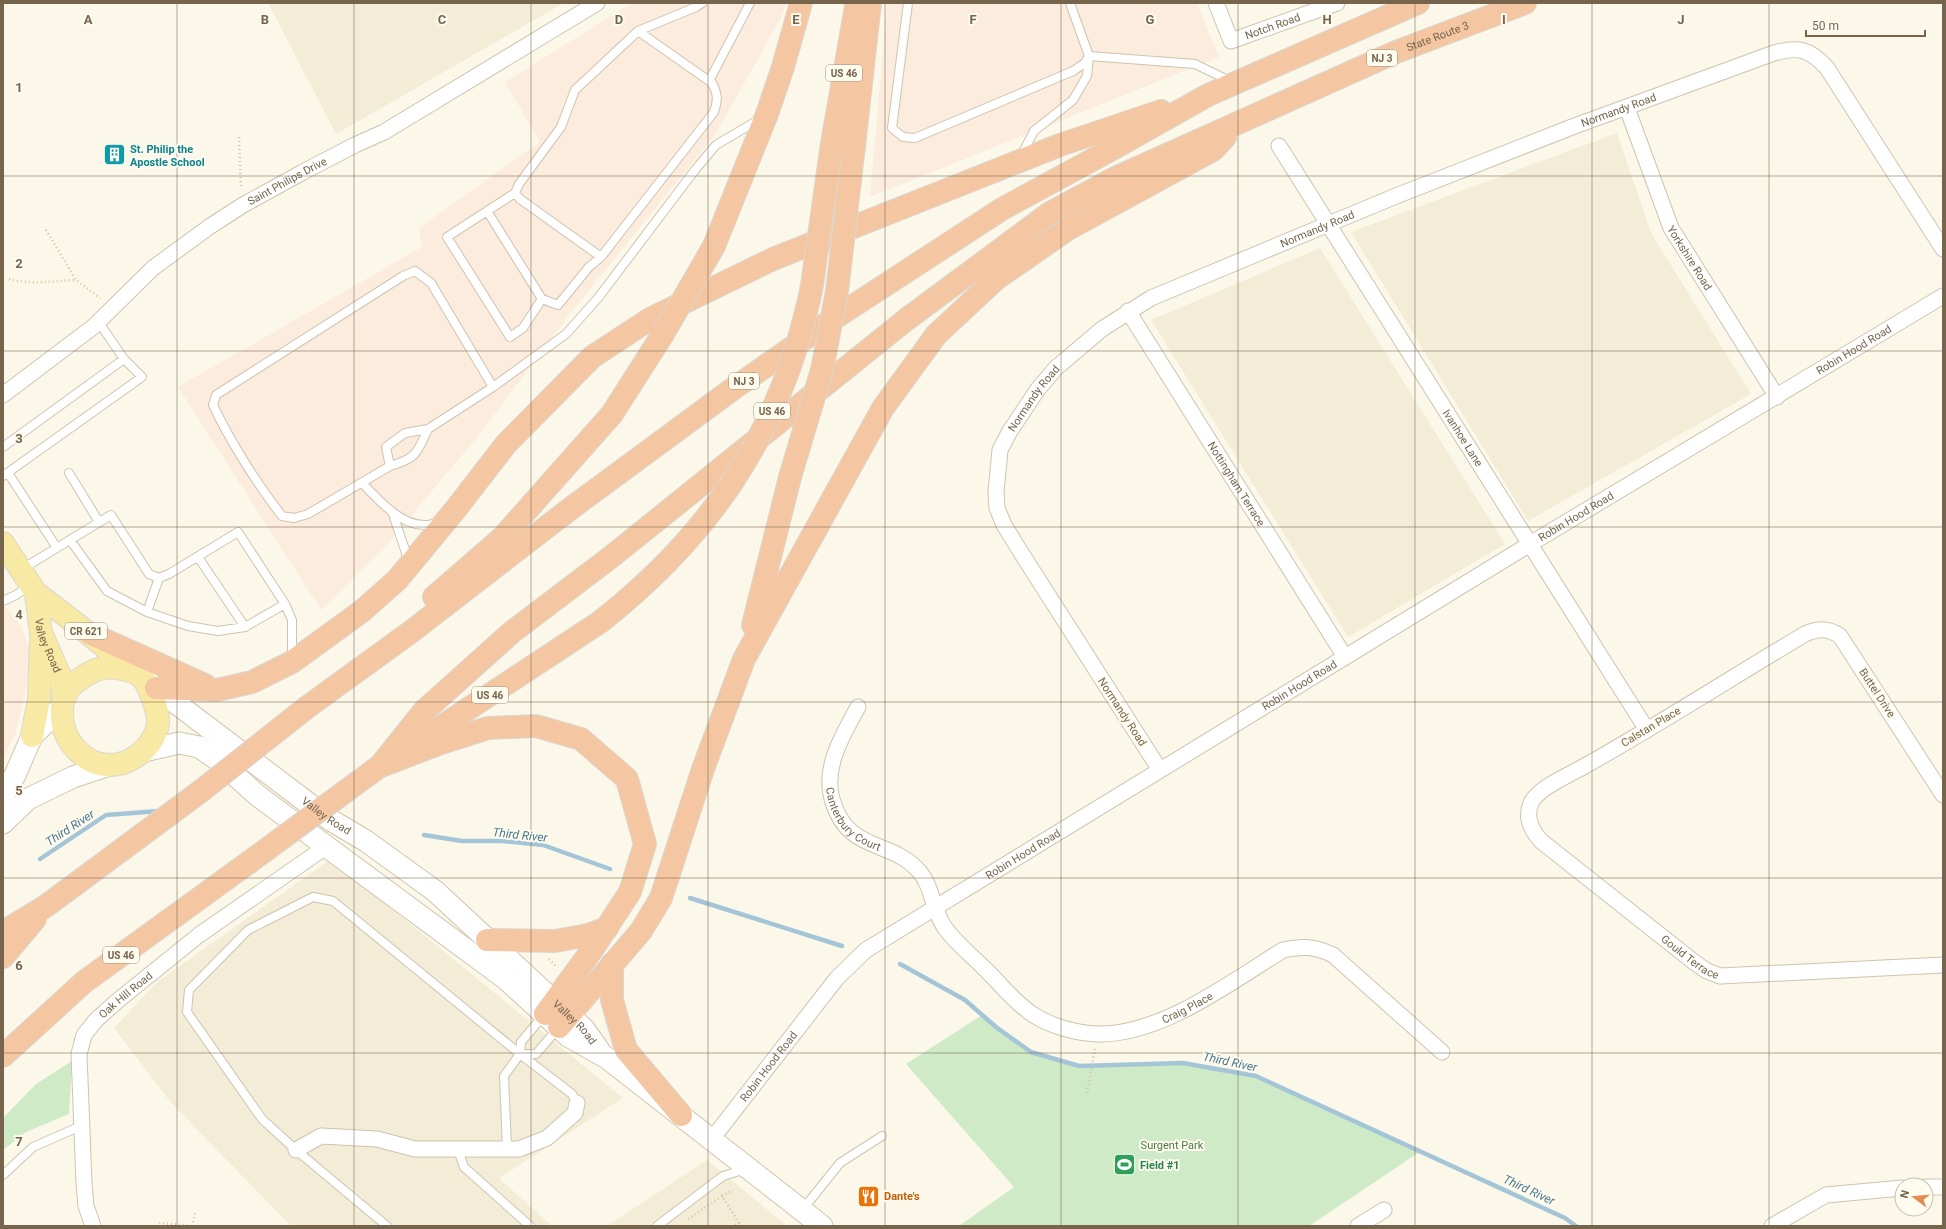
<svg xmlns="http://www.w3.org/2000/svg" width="1946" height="1229" font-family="Roboto,sans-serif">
  <rect width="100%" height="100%" fill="#fcf8e9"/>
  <path fill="#f3ecd7" d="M268,3h296l-228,131z
    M1617,133l34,100 100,161 -223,127 -177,-289z
    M1320,248l185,296 -157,93 -197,-317z
    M331,859l292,239 -124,80 53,48h-261l-119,-122 -58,-76 43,-46z
    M707,1160l80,66h-180z"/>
  <path fill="#fcecdd" d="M632,3h154l-5,15 -66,117 -146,180 -89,119 -91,108 -68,68 -143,-223 244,-140 -3,-19 121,-86 -35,-60z
    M887,3h310l22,54 -349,140z
    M3,604l17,21 10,26 1,18 -16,66 -12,23z"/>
  <path fill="#ceeac7" d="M982,1015l49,37 48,14 104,-3 73,13 165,75 -112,75h-350l55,-39 -108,-123z
    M72,1061l-3,53 -43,18 -23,18v-32l33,-34z"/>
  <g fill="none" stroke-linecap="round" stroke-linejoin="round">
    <path stroke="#a4c5d7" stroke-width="4.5" d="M424,835l38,6h41l40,4 67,24
      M40,859l66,-44 53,-4
      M690,898l152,48
      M900,964l65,36 31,27 35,25 48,14 104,-3 73,13 309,142 11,8"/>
    <defs>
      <path id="lane" d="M908,3l-16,125 11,9 12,1 158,-67 12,-8 4,-7 -19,-53
        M709,81l41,-78
        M1021,156l13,-25 39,-31 14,-24 2,-20 106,8 35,17
        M515,193l-68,44 63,100 13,-9 19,-29 16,6 31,-38 12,-10 113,-145c4,-12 4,-18 -2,-29l-74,-52
        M487,211l55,88
        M601,257l-81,-58 -5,-6 4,-9 42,-57 14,-37 63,-59 58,-24 6,-4
        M98,321l26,38
        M493,387l73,-53 32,-36 97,-128 21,-25 44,-26
        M3,447l121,-88 18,18 -139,99
        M390,466l-4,-19 19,-14 23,-4 65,-42 -62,-104 -16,-12 -12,5 -187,119 -3,10c17,36 44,79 69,111l12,2 14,-4 82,-48c27,-8 27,-13 38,-37
        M8,473l49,75
        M69,473l30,49
        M362,483c16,16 39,44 65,42 4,0 9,-3 12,-4
        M393,514l13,39v8
        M198,557l47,70
        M22,569l89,-54 38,59 10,4 10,-4 69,-42 47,72 -40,23 -27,4 -30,-5 -41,-14 -40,-21 -37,-51
        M3,601l13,-6 14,-10
        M285,604l7,16v37
        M147,612l12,-34
        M520,1054h16l23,-27
        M507,1149l-3,-73 16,-22 1,-12 23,-27
        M458,1150l6,17 66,59
        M3,1175l30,-28 48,-21
        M803,1209l37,-46 42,-27
        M387,1226l-91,-76 -34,-31 -75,-107 2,-22 59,-60 65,-33 20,4 187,153 52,40 5,9
        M657,1226l66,-50 23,-7"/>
      <g id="street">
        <path id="s1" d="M1216,3l15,38 106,-38"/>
        <path id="s2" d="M1627,108l44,120 106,169"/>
        <path id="s3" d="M1279,146l368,584"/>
        <path id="s4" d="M1128,311l217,346"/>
        <path id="s5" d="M3,395l90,-68 60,-59 56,-41 34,-22 60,-33 52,-27 29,-13 213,-129"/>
        <path id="s6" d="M858,707c-15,28 -35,59 -26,92 15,54 58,40 86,71 15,16 14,40 27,58 11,15 25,26 38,39 16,15 31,35 49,47 18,12 43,19 65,20 63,2 134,-52 186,-84 20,-4 31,-4 50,5l109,97"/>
        <path id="s7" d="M1160,770l-140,-219 -16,-26 -7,-17 -1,-16 4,-42 10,-19 28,-42 18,-21 46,-39 49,-31 245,-102 176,-69 202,-74c24,-7 36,-4 53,15l116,181"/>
        <path id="s8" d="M1943,795l-103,-159c-12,-8 -22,-8 -35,-2 -74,44 -147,91 -222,133 -14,8 -45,21 -52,36 -6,14 0,27 10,38l153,121 13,9 13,5 223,-11"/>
        <path id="s9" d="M712,1139l125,-161 29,-28 664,-406 413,-248"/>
        <path d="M296,1150l25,-14 56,3 38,10h104l28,-11 28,-25 2,-10"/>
        <path d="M1926,1187h17"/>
        <path id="s10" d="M93,1226l-7,-20 -2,-23 -5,-129 5,-19 12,-15 20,-18 83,-67 128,-89"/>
        <path d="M1358,1226l26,-16"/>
        <path d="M1772,1226l54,-31 76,-7"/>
      </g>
      <g id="secondary">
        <path id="s11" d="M148,682l181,137 37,22 69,50 149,138 15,21"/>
        <path d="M144,751l35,-8 20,4 19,13 40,36 248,183 62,57 39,22 215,168"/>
        <path d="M3,796l12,-21 17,-39 30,-29"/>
        <path d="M3,823l25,-24 45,-22 36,-12"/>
      </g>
      <g id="primary">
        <path id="s12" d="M3,543l33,50 5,40 19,43 4,20"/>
        <path d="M36,593c31,23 61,47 90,72 6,5 16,11 20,18 5,12 13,27 12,40 -3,23 -26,42 -49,42 -26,0 -47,-26 -47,-50 -1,-14 4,-26 15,-34 20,-15 33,-17 56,-9"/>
        <path d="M32,736l7,-37 2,-58"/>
      </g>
      <g id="highway">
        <path d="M832,143l24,-137"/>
        <path d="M854,146l16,-143"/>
        <path d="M714,246l53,-132 16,-47 18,-64"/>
        <path d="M434,597l69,-60 109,-123 51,-80"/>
        <path d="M753,625l37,-148"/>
        <path d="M89,633l116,52"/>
        <path d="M156,688l61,2 35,-8 40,-20 70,-51 35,-31 58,-70 51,-66 86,-87 58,-38 123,-60 287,-114 101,-34"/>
        <path d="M306,708l106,-77 158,-122 160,-118 97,-68 175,-114 114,-62 92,-52 210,-92"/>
        <path d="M418,742l182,-120"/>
        <path id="s13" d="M380,766l44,-55 88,-79 99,-75 296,-238 143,-106 65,-35 281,-126 129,-49"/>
        <path d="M381,766l60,-23 47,-15 48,-2 45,13 46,40 18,65 -15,48 -38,58 -47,64"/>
        <path d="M3,932l43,-26 155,-115"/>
        <path d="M487,940l68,1 33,-6 19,-7"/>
        <path d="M3,957l32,-38"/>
        <path d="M612,964v36l14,50 55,65"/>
        <path d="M559,1027l82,-96 20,-33 42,-129 41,-110 139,-251 53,-73 60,-56 72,-50 145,-79 12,-13"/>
        <path d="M3,1056l81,-74 164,-119"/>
      </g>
    </defs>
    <use href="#lane" stroke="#cec3af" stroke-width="10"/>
    <use href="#street" stroke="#cec3af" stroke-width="17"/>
    <use href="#secondary" stroke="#d1c4ac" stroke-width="23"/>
    <use href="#primary" stroke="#dbd7d1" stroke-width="24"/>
    <use href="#highway" stroke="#dbd7d1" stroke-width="24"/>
    <path stroke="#d6c1a4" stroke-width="2.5" stroke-dasharray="1 3" stroke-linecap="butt" d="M239,137l2,52
      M46,230l30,50 24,18
      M9,279c22,6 43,2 67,1
      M549,959l8,8
      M1087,1093l8,-45
      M722,1196l11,-6
      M688,1219l34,-23 17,27 -5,3
      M156,1226l4,-3 33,3
      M192,1226l3,-13"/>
    <use href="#lane" stroke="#fff" stroke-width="8"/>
    <use href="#street" stroke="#fff" stroke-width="15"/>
    <use href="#secondary" stroke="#fff" stroke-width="21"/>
    <use href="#primary" stroke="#f8e9a4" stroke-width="22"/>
    <use href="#highway" stroke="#f4c7a2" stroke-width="22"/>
    <defs>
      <path id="highway-bridge" d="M663,334l51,-88
        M790,477l32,-107 15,-79 17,-145
        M600,622c107,-84 177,-184 208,-318 5,-18 6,-36 9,-54 5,-36 10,-72 15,-107
        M201,791l105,-83
        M248,863l132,-97"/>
    </defs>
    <use href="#highway-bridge" stroke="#dbd7d1" stroke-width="24" stroke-linecap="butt"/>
    <use href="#highway-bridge" stroke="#f4c7a2" stroke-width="22"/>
  </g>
  <path fill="none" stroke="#76644d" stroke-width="1" stroke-opacity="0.55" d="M177,3v1223M354,3v1223M531,3v1223M708,3v1223M885,3v1223M1061,3v1223M1238,3v1223M1415,3v1223M1592,3v1223M1769,3v1223M3,176h1940M3,351h1940M3,527h1940M3,702h1940M3,878h1940M3,1053h1940"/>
  <defs>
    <symbol id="building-square" viewBox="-11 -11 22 22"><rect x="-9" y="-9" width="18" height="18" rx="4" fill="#0f9aa8" stroke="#fefbef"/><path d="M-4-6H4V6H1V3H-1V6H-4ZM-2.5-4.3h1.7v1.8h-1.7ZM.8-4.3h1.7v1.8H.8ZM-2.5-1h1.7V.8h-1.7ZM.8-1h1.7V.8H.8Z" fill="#fff"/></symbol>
    <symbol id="stadium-square" viewBox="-11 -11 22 22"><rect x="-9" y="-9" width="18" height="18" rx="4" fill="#2e9e5b" stroke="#fefbef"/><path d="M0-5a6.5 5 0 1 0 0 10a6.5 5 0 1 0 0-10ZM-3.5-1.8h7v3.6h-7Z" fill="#fff"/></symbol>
    <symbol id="restaurant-square" viewBox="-11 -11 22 22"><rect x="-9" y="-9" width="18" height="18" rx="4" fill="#e8710a" stroke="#fefbef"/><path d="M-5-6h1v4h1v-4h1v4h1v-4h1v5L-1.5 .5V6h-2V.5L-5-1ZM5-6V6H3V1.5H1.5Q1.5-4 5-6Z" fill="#fff"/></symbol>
  </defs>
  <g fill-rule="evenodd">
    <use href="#building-square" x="102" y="142" width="25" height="25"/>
    <use href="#stadium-square" x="1112" y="1152" width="25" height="25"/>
    <use href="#restaurant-square" x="856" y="1184" width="25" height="25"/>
  </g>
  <g text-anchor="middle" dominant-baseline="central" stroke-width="4" stroke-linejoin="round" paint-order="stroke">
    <g fill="#fefbef" stroke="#9f917e" stroke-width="1">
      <rect x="1367" y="50" width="30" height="16" rx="3"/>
      <rect x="826" y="65" width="36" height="16" rx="3"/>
      <rect x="729" y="373" width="30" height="16" rx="3"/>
      <rect x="754" y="403" width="36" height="16" rx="3"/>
      <rect x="65" y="623" width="42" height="16" rx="3"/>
      <rect x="472" y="687" width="36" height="16" rx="3"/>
      <rect x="103" y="947" width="36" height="16" rx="3"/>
    </g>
    <g font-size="10" font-weight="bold" fill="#76644d">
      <text x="1382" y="58">NJ 3</text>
      <text x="844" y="73">US 46</text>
      <text x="744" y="381">NJ 3</text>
      <text x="772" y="411">US 46</text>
      <text x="86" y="631">CR 621</text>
      <text x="490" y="695">US 46</text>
      <text x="121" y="955">US 46</text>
    </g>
    <g font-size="11" fill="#76644d" stroke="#fefbef">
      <text stroke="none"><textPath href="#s1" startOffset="85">Notch Road</textPath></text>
      <text stroke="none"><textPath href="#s13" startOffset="1297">State Route 3</textPath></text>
      <text stroke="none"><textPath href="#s7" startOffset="1089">Normandy Road</textPath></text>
      <text stroke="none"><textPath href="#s5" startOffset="357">Saint Philips Drive</textPath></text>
      <text stroke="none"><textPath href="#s7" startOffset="765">Normandy Road</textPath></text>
      <text stroke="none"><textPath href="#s2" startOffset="163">Yorkshire Road</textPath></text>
      <text stroke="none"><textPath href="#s9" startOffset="1400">Robin Hood Road</textPath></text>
      <text stroke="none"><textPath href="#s7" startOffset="429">Normandy Road</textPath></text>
      <text stroke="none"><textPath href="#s3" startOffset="345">Ivanhoe Lane</textPath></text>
      <text stroke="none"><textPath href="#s4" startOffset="204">Nottingham Terrace</textPath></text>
      <text stroke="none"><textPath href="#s9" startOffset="1076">Robin Hood Road</textPath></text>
      <text stroke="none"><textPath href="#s12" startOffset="114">Valley Road</textPath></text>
      <text stroke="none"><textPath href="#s9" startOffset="752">Robin Hood Road</textPath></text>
      <text transform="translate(1877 693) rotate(57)">Buttel Drive</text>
      <text transform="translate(1122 712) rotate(57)">Normandy Road</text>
      <text transform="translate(1651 727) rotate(-31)">Calstan Place</text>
      <text stroke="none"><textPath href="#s11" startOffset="223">Valley Road</textPath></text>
      <text stroke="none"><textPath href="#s6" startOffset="128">Canterbury Court</textPath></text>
      <text stroke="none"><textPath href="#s9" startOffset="428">Robin Hood Road</textPath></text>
      <text stroke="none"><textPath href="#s8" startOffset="780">Gould Terrace</textPath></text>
      <text stroke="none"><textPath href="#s10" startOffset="251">Oak Hill Road</textPath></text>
      <text stroke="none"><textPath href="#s6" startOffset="565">Craig Place</textPath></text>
      <text stroke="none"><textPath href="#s11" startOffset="547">Valley Road</textPath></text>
      <text stroke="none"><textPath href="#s9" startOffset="92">Robin Hood Road</textPath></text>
    </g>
    <g font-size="11" font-weight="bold" fill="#0d838f" stroke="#fefbef" text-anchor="start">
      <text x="130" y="149">St. Philip the<tspan x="130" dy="13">Apostle School</tspan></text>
    </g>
    <g font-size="11" fill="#4b7b45" stroke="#fefbef">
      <text x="1172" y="1145">Surgent Park</text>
    </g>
    <g font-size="11" font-weight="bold" fill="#27864d" stroke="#fefbef" text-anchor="start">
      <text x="1140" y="1165">Field #1</text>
    </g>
    <g font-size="11" font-weight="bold" fill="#c56008" stroke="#fefbef" text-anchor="start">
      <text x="884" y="1196">Dante's</text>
    </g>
    <g font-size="12" font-style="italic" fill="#4a778f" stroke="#fefbef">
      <text transform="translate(70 828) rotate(-33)">Third River</text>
      <text transform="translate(520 835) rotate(6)">Third River</text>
      <text transform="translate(1230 1062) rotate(12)">Third River</text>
      <text transform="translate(1529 1190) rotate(25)">Third River</text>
    </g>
  </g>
  <g font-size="13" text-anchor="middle" font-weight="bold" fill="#76644d" stroke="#fefbef" stroke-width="4" stroke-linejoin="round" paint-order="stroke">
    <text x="88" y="24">A</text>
    <text x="265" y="24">B</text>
    <text x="442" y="24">C</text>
    <text x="619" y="24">D</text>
    <text x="796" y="24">E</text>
    <text x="973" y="24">F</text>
    <text x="1150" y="24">G</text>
    <text x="1327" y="24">H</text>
    <text x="1504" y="24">I</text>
    <text x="1681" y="24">J</text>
    <text x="19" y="92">1</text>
    <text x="19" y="268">2</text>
    <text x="19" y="443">3</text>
    <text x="19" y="619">4</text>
    <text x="19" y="795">5</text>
    <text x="19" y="970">6</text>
    <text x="19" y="1146">7</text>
  </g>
  <rect width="1946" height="1229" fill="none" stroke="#76644d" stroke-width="8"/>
  <g transform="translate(1914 1197) rotate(286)"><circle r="19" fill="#fefbef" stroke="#c8bfae"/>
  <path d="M0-3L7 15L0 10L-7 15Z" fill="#e18e53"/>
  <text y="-6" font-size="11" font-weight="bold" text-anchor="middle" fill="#76644d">N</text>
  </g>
  <path d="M1806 30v6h119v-6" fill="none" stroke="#76644d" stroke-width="2"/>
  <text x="1812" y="30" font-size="12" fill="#76644d" stroke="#fefbef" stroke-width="3" paint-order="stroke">50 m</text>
</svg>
